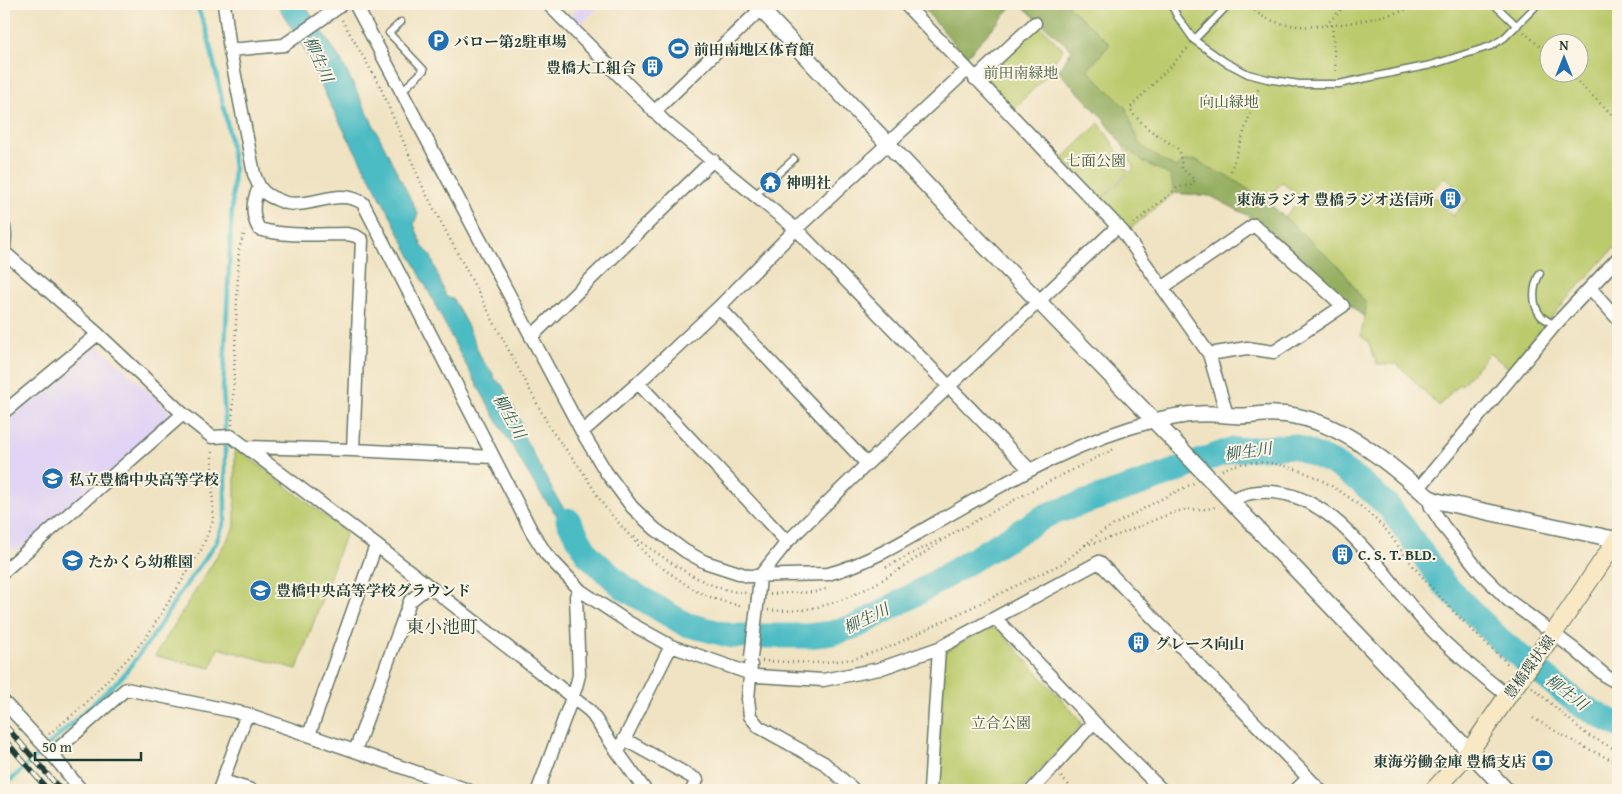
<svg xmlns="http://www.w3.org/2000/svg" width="1622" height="794" font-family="'Gentium Book Plus','Noto Serif JP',serif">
  <rect width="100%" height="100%" fill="#fcf5e5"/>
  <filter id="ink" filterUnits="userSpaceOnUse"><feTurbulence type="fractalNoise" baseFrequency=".02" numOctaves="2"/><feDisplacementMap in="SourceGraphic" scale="10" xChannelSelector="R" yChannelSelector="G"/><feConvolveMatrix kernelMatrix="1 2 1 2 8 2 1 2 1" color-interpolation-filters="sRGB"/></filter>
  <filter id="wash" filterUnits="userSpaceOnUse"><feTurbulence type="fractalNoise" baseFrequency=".0096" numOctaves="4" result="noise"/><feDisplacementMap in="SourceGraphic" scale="20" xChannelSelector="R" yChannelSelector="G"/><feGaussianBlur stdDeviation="1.12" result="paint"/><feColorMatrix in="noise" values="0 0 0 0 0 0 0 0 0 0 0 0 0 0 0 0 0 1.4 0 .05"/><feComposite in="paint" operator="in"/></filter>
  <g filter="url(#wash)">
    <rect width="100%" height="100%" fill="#f0e3c3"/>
    <path fill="#e1d4f4" d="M583,4h19l-24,23 -9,-10z
      M95,342l80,74 -159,136 -12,-13v-120z"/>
    <path fill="#bbca6c" stroke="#6d8450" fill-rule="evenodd" d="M1020,4h598v240l-53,57 -56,67 -20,-15 -28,33 -2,-2 -20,22 -42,-42h-20l-9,-23 -7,-5 3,-19 -117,-102 -36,-19 -37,-3 -45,37 -27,-30 32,-32 -12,-24 -21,-28 -43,-45 14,-21zM1550,42h30v30h-30zM1445,177l23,22 -15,17 -23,-24zM1282,182l19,17 -17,18 -18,-16z
      M1038,24l25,25 -9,13 -3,9 -37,38 -30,-30z
      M1099,123l14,21 15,28 -27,27 -39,-40z
      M235,447l111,85 -49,137 -79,-21 -7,20 -56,-12 80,-129z
      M988,627l10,2 82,91 1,6 -60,64h-81l-3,-4 6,-133z"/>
    <path fill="#94ae60" stroke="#5a764a" d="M920,4h95l-49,53z
      M1020,4h46l44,40 -22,26 38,38 12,34 11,10 27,16 7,-7 14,-1 13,9 20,9 36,22 76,70 24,34 -1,13 -118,-102 -36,-19 -37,-3 -3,-17 -27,-14 -22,-18 -21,-28 -43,-45 14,-21z"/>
    <path fill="#4cbbc4" stroke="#367c7c" d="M277,4h27l38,58 76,152 -4,10 8,22 8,8 16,43 7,2 14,26 15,35 10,12 3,7 7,6 20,39v9l36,67 19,26 21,25 3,15 -22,-21 -39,-52 -40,-67 -40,-72 -70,-139 -57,-105 -29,-61z"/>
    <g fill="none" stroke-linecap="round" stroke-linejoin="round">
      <path stroke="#4cbbc4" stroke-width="4.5" d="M4,789l6,-8 112,-104 29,-38 29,-46 36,-50 9,-23v-102l-2,-28 11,-223 -6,-40 -21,-95 -11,-28"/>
      <path stroke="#4cbbc4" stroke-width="25" d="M568,520l20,35 36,33 61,36 47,12h76l24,-3 25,-7 62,-34 128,-77 101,-34 83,-31 63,-4 39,17 28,19 28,25 54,76 57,57 80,65 38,20"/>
    </g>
  </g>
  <g filter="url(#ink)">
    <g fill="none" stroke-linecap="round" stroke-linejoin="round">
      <defs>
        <path id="service" d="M1171,4l6,12 17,24 31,22 23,12 19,5 32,5h40l28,-6 64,-13 60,-19 13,-8 34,-34
          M1494,4l23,22
          M401,22l-12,11 35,37 -22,21
          M1194,40l35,-36
          M755,195l39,-36
          M1540,273c-7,13 -9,31 1,43 3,3 9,6 14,9"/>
        <path id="minor" d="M224,4l6,46 24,124c5,14 9,20 22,25 3,1 8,4 11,4 27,5 51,-16 76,0l169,329 14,22 35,37 47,31 43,24 86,30 66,4 56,-11 60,-21 160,-86 221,228
          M355,4l227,428 24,40 26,35 23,22 30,22 20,11 43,14 80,-2c45,-12 86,-39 126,-62 65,-37 126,-72 200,-91
          M548,4l118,119 130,106 234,241
          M905,4l218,228 86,122 18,61
          M230,50l54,-5 52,-36 6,-5
          M975,79l60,-56
          M654,112l112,-108
          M259,188c-7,14 -8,27 0,41 26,8 61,5 88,5l9,2 6,4 -9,210
          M4,227l1,8 -1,14
          M4,252l94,82 85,80 29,23 19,-1 145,109 214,166 24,36 31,43
          M1162,288l92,-63 89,81 -69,46 -27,-4 -38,6
          M1590,288l28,31
          M719,307l148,157
          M531,337l182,-177
          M638,383l149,159
          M4,412l94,-78
          M582,432l56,-49 81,-76 77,-78 171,-159
          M245,447l108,3 140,7
          M1418,489l137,-164 63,-67
          M1428,497l3,10 13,20 37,46 27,27 66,49 33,28 11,6
          M1230,500c7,-2 14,-6 21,-7 82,-14 132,87 180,136 23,24 50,46 77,67
          M4,571l179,-157
          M758,598l2,-22 27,-34 80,-78 251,-238
          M996,619l98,103 68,68
          M751,665l-3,34 2,17 9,11 65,36 30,27
          M4,702l47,51 30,37
          M309,735l67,-190
          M624,739l73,41 -5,10
          M355,751l55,-150 19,-15
          M618,752l53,-106
          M52,754l74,-65 121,25 221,76
          M223,781l28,9
          M219,790l28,-76
          M538,790l38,-103 3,-12 -3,-79 5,-5
          M930,790l9,-142
          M1032,790l62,-68
          M1296,790l12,-12"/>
        <path id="tertiary" d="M756,4l196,208 214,221
          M1154,421c14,-3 30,-7 45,-7 14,-1 28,2 42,2 12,0 23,-3 35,-2 57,1 111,47 152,83l9,4 181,39
          M1227,497l279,293"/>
        <path id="secondary" d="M1551,637l67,-99
          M1434,790l35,-38 42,-61"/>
      </defs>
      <use href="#service" stroke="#687766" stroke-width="9"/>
      <use href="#minor" stroke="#687766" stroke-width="15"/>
      <use href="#tertiary" stroke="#687766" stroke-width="18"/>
      <use href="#secondary" stroke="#687766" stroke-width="20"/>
      <path stroke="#687766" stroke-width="2.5" stroke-dasharray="1 4" stroke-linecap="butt" d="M1247,4c5,4 10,9 15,12 45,25 121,-1 168,-12
        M342,20l37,64 45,106 127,240 30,39 23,37 47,54 43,30 21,9 28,8
        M1326,25l20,-21
        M1332,25l4,49
        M1524,32l26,24
        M1567,72l51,48
        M1231,171l28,-84
        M1134,224l44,-37 13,-2 4,-5 -13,-11 -2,-16 -3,-5 -30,-20 -13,-13 -4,-7 58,-60
        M232,425l7,-176 6,-18
        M1222,470c55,-26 125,19 162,58 6,6 11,14 16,21 13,17 27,34 42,50 21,23 45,45 68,67
        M957,531l89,-48 68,-34
        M634,537c34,23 70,53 112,56
        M1085,545c33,-7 62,-24 94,-34 13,-4 26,1 38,-5
        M886,567l57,-29
        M770,594l45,-2 14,-4
        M768,610c74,8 132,-42 190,-80
        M762,661l53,2 39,-4 38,-13 171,-83 38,-31 58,-32 35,-17
        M1532,687l54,47 32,17
        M1533,718l45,26 40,19
        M49,734l33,-27 52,-55 15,-19 52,-83 12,-29 -1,-70
        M1061,777l13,13"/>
      <use href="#service" stroke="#fff" stroke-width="6"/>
      <use href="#minor" stroke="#fff" stroke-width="12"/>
      <use href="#tertiary" stroke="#fff" stroke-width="15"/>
      <use href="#secondary" stroke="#f8e8c3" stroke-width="18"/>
      <defs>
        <path id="rail" d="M4,724l57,66
          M4,739l44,51"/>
      </defs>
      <use href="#rail" stroke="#1f3d34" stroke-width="5.5"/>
      <use href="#rail" stroke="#fcf5e5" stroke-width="4" stroke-dasharray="11" stroke-linecap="butt"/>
      <defs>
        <path id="minor-bridge" d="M751,657l7,-59"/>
        <path id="tertiary-bridge" d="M1166,433l61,64"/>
        <path id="secondary-bridge" d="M1511,691l40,-54"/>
      </defs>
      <use href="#minor-bridge" stroke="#687766" stroke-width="15" stroke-linecap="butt"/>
      <use href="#tertiary-bridge" stroke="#687766" stroke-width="18" stroke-linecap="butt"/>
      <use href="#secondary-bridge" stroke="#687766" stroke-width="20" stroke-linecap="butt"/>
      <use href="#minor-bridge" stroke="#fff" stroke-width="12"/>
      <use href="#tertiary-bridge" stroke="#fff" stroke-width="15"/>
      <use href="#secondary-bridge" stroke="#f8e8c3" stroke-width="18"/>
    </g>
  </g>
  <defs>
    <symbol id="parking-disc" viewBox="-11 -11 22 22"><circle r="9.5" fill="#1f6fb2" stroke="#fcf5e5"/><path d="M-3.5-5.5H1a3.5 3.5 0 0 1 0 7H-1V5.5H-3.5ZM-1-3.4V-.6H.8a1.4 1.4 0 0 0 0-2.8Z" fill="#fff"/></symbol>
    <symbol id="stadium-disc" viewBox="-11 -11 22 22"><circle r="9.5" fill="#1f6fb2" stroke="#fcf5e5"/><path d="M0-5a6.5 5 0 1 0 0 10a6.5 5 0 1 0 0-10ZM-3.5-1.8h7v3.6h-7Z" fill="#fff"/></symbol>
    <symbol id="building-disc" viewBox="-11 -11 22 22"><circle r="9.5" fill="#1f6fb2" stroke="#fcf5e5"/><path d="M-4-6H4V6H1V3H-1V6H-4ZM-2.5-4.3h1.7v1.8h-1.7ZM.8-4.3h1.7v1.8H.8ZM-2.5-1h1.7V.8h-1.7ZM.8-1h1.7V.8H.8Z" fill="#fff"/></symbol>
    <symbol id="temple-disc" viewBox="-11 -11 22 22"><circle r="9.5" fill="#1f6fb2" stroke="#fcf5e5"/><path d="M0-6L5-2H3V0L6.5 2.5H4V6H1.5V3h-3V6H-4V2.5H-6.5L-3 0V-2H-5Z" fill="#fff"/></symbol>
    <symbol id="school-disc" viewBox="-11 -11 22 22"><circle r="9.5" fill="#1f6fb2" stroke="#fcf5e5"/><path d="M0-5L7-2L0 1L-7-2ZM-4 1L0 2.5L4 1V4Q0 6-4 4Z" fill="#fff"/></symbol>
    <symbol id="bank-disc" viewBox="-11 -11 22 22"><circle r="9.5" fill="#1f6fb2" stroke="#fcf5e5"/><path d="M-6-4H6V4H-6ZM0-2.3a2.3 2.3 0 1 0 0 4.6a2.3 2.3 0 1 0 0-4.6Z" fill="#fff"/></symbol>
  </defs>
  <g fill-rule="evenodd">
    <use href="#parking-disc" x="426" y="28" width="25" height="25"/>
    <use href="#stadium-disc" x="666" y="36" width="25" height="25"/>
    <use href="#building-disc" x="640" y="54" width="25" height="25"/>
    <use href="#temple-disc" x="758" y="170" width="25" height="25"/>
    <use href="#building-disc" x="1438" y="186" width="25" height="25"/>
    <use href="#school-disc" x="40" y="466" width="25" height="25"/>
    <use href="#building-disc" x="1330" y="542" width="25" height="25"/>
    <use href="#school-disc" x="60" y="548" width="25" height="25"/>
    <use href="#school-disc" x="248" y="578" width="25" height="25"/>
    <use href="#building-disc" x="1126" y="630" width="25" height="25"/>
    <use href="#bank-disc" x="1530" y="748" width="25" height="25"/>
  </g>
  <g text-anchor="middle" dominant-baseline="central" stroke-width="4" stroke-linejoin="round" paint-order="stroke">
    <g font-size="15" font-weight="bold" fill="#1f3d34" stroke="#fcf5e5" text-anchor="start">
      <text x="454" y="41">バロー第2駐車場</text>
      <text x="694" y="49">前田南地区体育館</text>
      <text x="636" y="67" text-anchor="end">豊橋大工組合</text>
      <text x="786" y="182">神明社</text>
      <text x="1434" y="199" text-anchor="end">東海ラジオ 豊橋ラジオ送信所</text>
      <text x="69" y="479">私立豊橋中央高等学校</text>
      <text x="1358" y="554">C. S. T. BLD.</text>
      <text x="88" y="561">たかくら幼稚園</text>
      <text x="276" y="590">豊橋中央高等学校グラウンド</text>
      <text x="1155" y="643">グレース向山</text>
      <text x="1526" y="761" text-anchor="end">東海労働金庫 豊橋支店</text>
    </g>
    <g font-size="15" fill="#3e593f" stroke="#fcf5e5">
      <text x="1021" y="72">前田南緑地</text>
      <text x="1229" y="101">向山緑地</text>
      <text x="1096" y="160">七面公園</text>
      <text x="1001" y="722">立合公園</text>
    </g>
    <g font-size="15" fill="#1f3d34" stroke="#fcf5e5">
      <text transform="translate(1529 667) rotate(-54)">豊橋環状線</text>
    </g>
    <g font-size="16" font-style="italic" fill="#2a5c58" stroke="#fcf5e5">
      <text transform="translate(319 59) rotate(66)">柳生川</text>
      <text transform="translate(510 416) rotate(61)">柳生川</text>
      <text transform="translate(1248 451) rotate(-8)">柳生川</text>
      <text transform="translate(866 618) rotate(-26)">柳生川</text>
      <text transform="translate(1567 692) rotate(37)">柳生川</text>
    </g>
    <g font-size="18" fill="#1f3d34" stroke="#fcf5e5">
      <text x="442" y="626">東小池町</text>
    </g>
  </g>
  <rect width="1622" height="794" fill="none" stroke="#fcf5e5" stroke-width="20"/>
  <g transform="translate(1564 58)"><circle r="24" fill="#fcf5e5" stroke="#a4ab9e"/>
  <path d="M0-4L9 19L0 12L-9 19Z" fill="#1f6fb2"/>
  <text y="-8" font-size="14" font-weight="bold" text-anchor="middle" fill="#1f3d34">N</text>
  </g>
  <path d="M35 752v8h106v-8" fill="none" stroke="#1f3d34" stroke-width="2.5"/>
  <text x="42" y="752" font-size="15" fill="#1f3d34" stroke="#fcf5e5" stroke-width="4" paint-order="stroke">50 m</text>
</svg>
